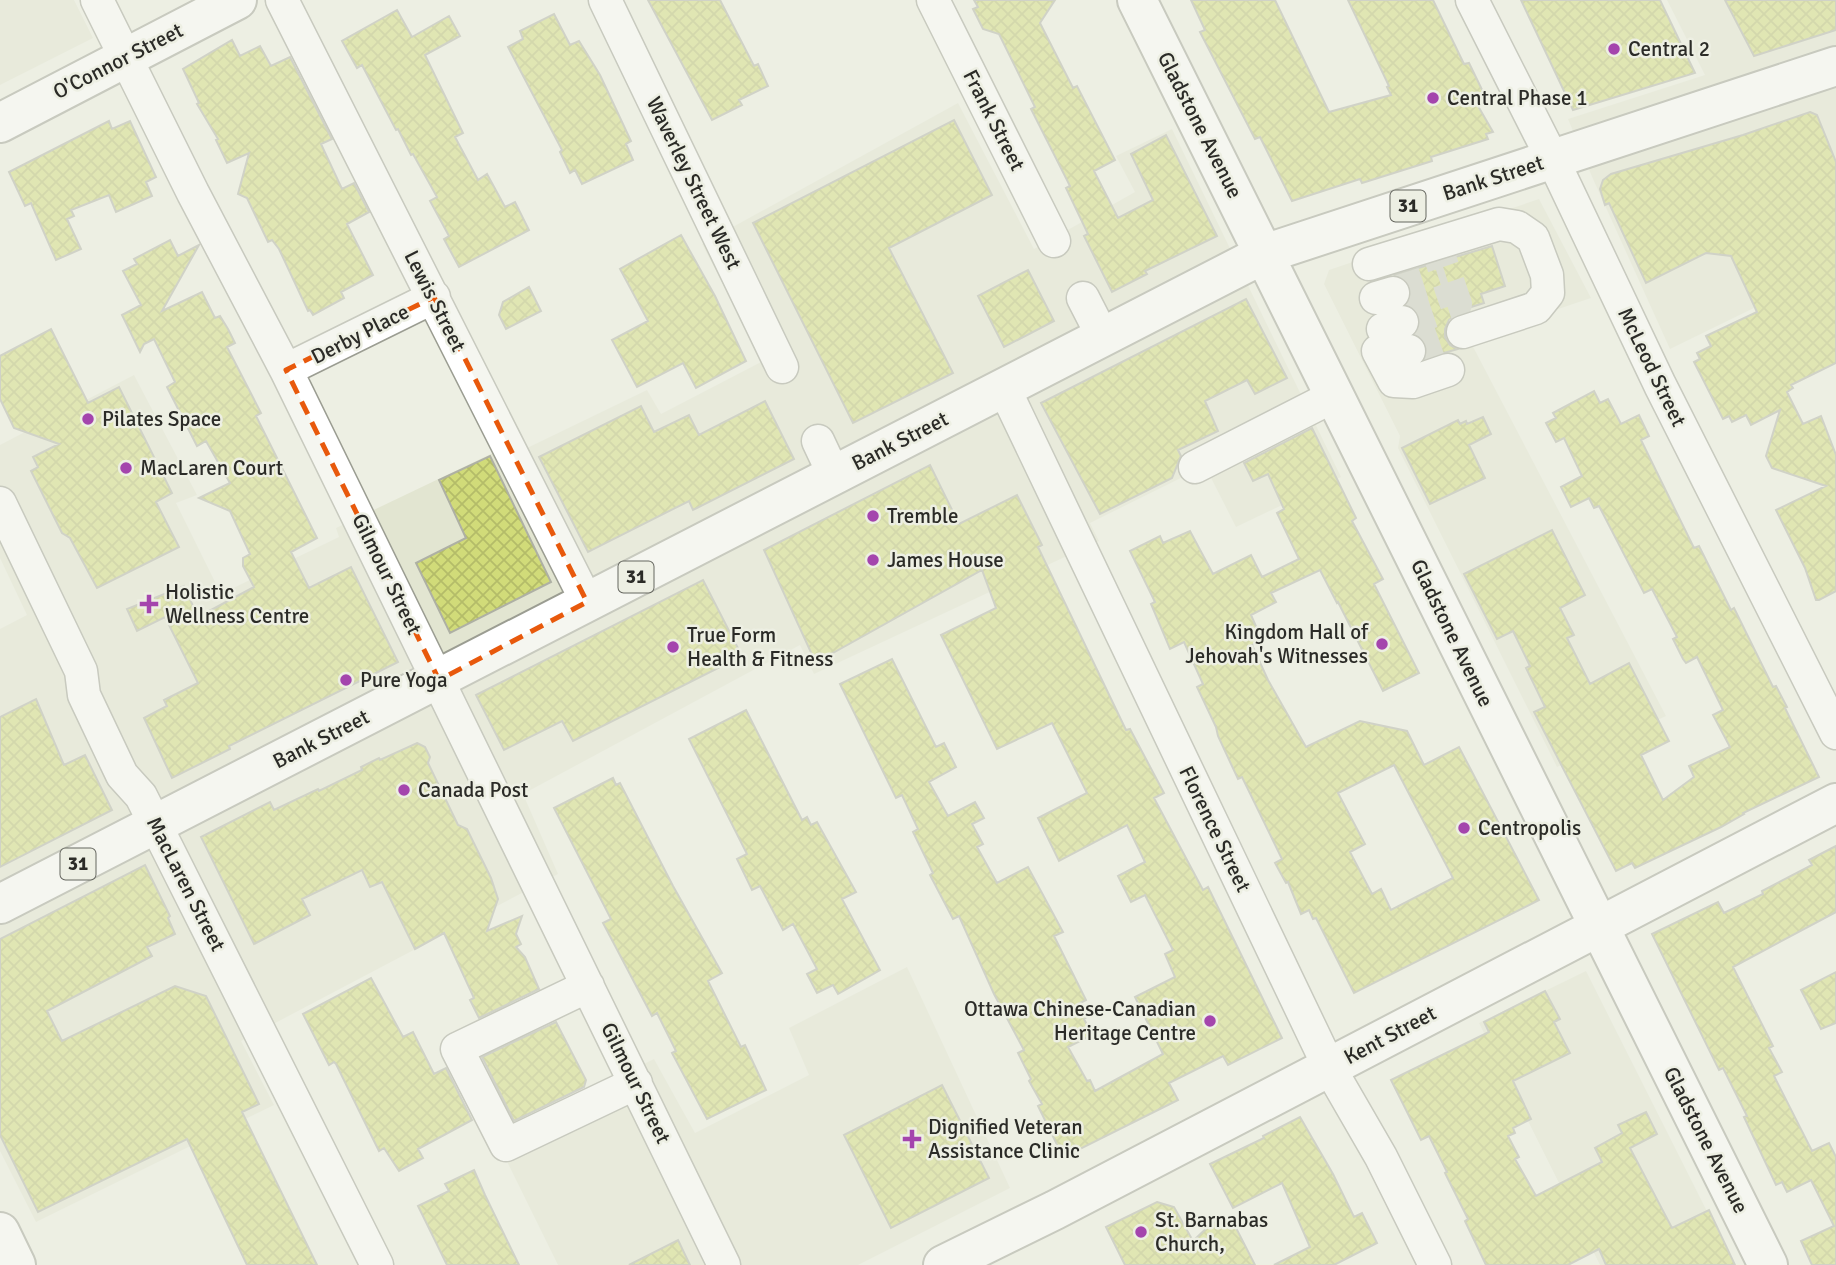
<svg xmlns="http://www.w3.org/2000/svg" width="1836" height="1265" font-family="Signika,sans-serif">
  <defs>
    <pattern id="building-cross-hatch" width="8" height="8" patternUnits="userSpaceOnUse" patternTransform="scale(1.75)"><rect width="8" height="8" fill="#d1db79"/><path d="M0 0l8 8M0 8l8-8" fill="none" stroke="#b4bc69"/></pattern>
  </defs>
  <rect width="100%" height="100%" fill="#edefe3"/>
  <path fill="#e2e5d1" d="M0,0h74l19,38 -93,47z
    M1667,0h169v230l-23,49 -143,70 -77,-170 -25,-60 137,-44z
    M958,103l76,146 101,-57 -19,-36 56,-27 169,348 -105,50 -31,-61 -115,57 9,18 -285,133 -14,-29 -277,149 35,80 -317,167 33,64 -238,117 -36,-71v-522l27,-14 -27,-57v-113l134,-70 63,120 -21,8 45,91 118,-57 -3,-9 157,-75 5,9 149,-72 14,24 102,-53 -61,-117z
    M1539,199l52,99 -122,41 197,377 -109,51 -159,-319 2,-12 -76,-152 5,-14z
    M907,967l103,221 -152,77h-300l-63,-128 159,-78 41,74 114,-58 -20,-47z
    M1586,971l148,294h-134l-121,-242z"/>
  <path fill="url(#building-cross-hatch)" stroke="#aeb0a4" stroke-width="2" fill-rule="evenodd" d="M648,0h72l34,66 4,-2 10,22 -29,14 3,5 -30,15z
    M974,0h81l-15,23 33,65 4,-2 38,74 -21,11 24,47 35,-18 -22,-46 35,-19 51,101 -72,35 2,3 -35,18 -28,-56 4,-2 -22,-46 4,-2 -39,-77 4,-2 -36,-73 -16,-5 -10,-20 5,-2z
    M1191,0h84l54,112 62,-17 -4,-8 2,-1 -41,-86h85l31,64 5,-1 19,39 -10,4 15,26 -7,2 2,5 -57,18 1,4 -70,22 -2,-4 -68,22 -32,-64 -5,2 -55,-107 5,-2z
    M1521,0h139l35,73 -122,37z
    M1725,0h111v30l-82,26z
    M397,10l15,27 37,-21 11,20 -35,19 38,78 -8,4 23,43 9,-6 18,33 10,-5 14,28 -70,37 -15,-28 5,-3 -19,-35 7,-4 -24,-43 -2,1 -13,-26 -2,1 -34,-65 -5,3 -15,-27z
    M554,14l16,31 9,-4 21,34 31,66 -5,3 7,16 -51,24 -7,-14 -5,3 -10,-21 2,-2 -54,-103 15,-8 -3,-8z
    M232,40l8,16 20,-10 11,20 19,-9 42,82 -11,5 21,45 12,-6 15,29 -22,12 26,51 -32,17 3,6 -31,17 -3,-5 -2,1 -29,-62 -7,-9 -4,2 -21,-44 -9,-4 11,-41 -22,10 -11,-23 2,-1 -21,-35 2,-1 -16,-34z
    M1810,112l7,3 19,47v201l-45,22 2,3 -6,4 16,32 18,-8 15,39v136l-17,9h-3l-11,-32 -29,-58 50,-24 -54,-18 -6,-12 14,-46 -29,15 -5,-10 -14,7 -3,-6 -6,3 -29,-57 6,-3 -3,-6 14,-7 -5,-10 51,-24 -26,-56 -25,-3 -60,30 -37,-80 -4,2 -5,-16 3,-9 8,-6 132,-39z
    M954,120l38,75 -103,53 64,125 -100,50 -100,-200z
    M109,121l3,8 18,-8 26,56 -10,5 6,14 -36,16 -7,-17 -38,15 3,6 -7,3 14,30 -25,11 -25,-57 -6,3 -16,-34z
    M681,235l34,61 31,65 -50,27 -13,-25 -46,24 -25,-47 36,-19 -28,-52z
    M170,240l8,16 21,-11 -37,66 40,-19 13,26 5,-2 8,13 7,14 -8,4 34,66 -5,3 61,122 -26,14 18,36 42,-21 47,95 -169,84 1,3 -58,29 -28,-60 23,-12 -3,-6 34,-17 -33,-66 -28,14 -10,-22 57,-23 14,31 56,-30 -11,-21v-8l7,-4 -20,-43 -31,-13 31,-15 -24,-42 -9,5 -30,-59 8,-5 -21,-43 -10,5 -4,8 -18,-37 19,-10 -18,-34 14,-7 -3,-5z
    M1492,246l13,40 -24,8 3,9 -29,9 1,3 -7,5 -4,9v8l5,8 8,4 -32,9 1,-8 -2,-8 -9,-8 4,-8 -1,-10 -5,-8 -7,-3 4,-8 -1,-10 -5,-8 -10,-4z
    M1028,270l26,51 -50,26 -26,-51z
    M529,287l12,24 -35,18 -7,-14 4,-13z
    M1246,299l41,79 -32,16 -8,-14 -42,21 13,30 -40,19 3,6 -9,22 -72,36 -59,-111z
    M51,329l37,74 31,-16 53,106 -16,9 23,45 -82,41 -27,-50 -8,-5 -31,-62 7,-4 -5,-10 26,-13 -45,-16 -14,-29v-43z
    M1594,391l6,12 8,-4 13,25 18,-9 10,21 -8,4 26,53 27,55 5,-2 32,64 3,-2 39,79 3,-1 11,21 -2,1 34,69 -76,36 1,1 -23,13 -86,41 -3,-5 -16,8 -82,-159 11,-5 -19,-39 4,-2 -17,-35 -16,8 -33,-65 88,-44 33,65 -25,13 14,27 -7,3 23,46 39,-21 40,78 -28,14 22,45 31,-23 -5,-11 41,-19 -17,-32 10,-5 -26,-53 -11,6 -3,-4 -10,-20 4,-2 -25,-48 -8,4 -45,-87 -5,2 -5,-10 -18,9 -10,-20 21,-11 -18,-38 -8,4 -10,-19 10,-5 -3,-5z
    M765,401l29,58 -101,51 -4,-9 -101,51 -49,-95 102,-51 13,26 35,-17 10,20z
    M1483,417l8,17 -22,11 16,33 -55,26 -28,-56 56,-28 2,4 6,-3 1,3z
    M1312,428l44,90 -4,3 31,58 -9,5 45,89 -36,18 -45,-89 -1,1 -17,-33 -49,23 5,9 -25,13 11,25 -10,5 16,35 38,67 54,-26 47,10 17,34 35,-18 80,153 -185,93 -38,-75 -3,1 -4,-9 -8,4 -13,-32 -2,1 -11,-20 7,-4 -40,-82 -4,2 -20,-43 -2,-9 -19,-40 6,-3 -19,-42 -14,7 -19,-45 4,-2 -25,-51 30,-15 3,7 27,-12 23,43 38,-19 11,22 37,-18 -22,-46 7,-4 -16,-35 -15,7 -9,-18zM1394,765l59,113 -62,32 -10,-21 -9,5 -22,-42 15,-8 -27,-51z
    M490,456l61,126 -101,51 -34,-70 50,-25 -27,-58z
    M930,465l29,59 58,-29 25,50 -4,2 88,183 4,-1 34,64 -10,5 49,92 5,-3 74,151 -54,27 -5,-9 -54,27 9,17 -104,52 -1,-2 -11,5 -24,-49 4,-2 -13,-23 2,-2 -13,-26 6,-3 -30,-56 -35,-78 -6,3 -23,-44 3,-2 -20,-41 5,-3 -16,-34 -6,3 -56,-114 52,-25 44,88 8,-4 12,24 -27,15 19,34 27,-14 9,16 -12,6 11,20 -6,3 20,36 31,-16 35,65 -9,4 32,64 -6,3 7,14 -3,2 8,16 -24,12 19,34 3,-1 5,11 68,-37 -28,-57 40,-20 -10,-23 8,-4 -28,-55 -14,7 -13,-26 27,-14 -18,-37 -68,36 -21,-43 49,-25 -35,-70 -55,26 -56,-114 55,-27 -14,-38 -160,89h-8l-50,-109z
    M703,580l39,76 -169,85 -11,-20 -58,29 -28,-55z
    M36,699l28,66 21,-10 27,55 -112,57v-150z
    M746,710l56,110 5,-3 4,8 6,-3 39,70 -14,7 38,71 -42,24 -5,-9 -16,8 -10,-19 10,-5 -24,-45 -10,6 -23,-44 -8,4 -15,-31 10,-5 -58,-115z
    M417,743l8,4 5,10 -2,6 30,62 9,4 24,49 7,21 -11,32 35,-15 -6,18 5,10 -5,3 9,10 14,32 -60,29 -9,-18 4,-2 -30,-65 -29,16 -33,-67 -12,5 -8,-17 -60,29 8,16 -56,29 -53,-107 69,-35 4,8 44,-21 1,2 43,-21 -1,-3 18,-9 1,2z
    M613,778l3,7 4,-2 53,103 49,87 -14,8 33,66 4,-2 21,45 -59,29 -35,-66 4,-2 -19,-38 -5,3 -49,-93 8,-4 -57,-111z
    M1836,846v66l-103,55 40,79 -4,2 13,24 -8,4 38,75 17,-8 7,14v108h-24l-11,-24 33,-15 -23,-46 -24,12 -5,-10 -6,3 -32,-68 3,-1 -24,-48 -4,2 -67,-136 66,-32 6,11 39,-19 -1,-3 50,-26 -3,-5z
    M145,865l25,51 -2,2 7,16 -28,13 5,9 -105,55 15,30 113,-55 31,10 53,108 -17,8 75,153h-70l-60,-126 -149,73 -38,-77v-196z
    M1836,972v51l-15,6 -20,-39z
    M371,978l32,59 10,-5 21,42 12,-6 26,52 -54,29 5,9 -24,13 -15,-23 -5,3 -43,-87 -2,-2 -5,3 -26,-51z
    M1545,991l15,28 -6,3 16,31 -57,28 18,38 -18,9 2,5 -7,3 11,21 -4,2 21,37 66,-34 -7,-14 27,-15 -4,-8 28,-13 11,22 -27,14 42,80 37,-18 26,55h-129l-7,-16 -31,16h-82l-21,-44 3,-2 -23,-46 2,-1 -18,-36 -8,4 -30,-60 98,-48 -5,-10z
    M556,1022l30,58 -2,7 -70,34 -32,-64z
    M942,1085l47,93 -98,50 -47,-93z
    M1300,1117l33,57 21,43 8,-4 15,30 -43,22h-60l36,-18 -28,-64 -49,25 -23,-44 54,-26 -1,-2z
    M474,1170l11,25 34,70h-72l-29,-59 31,-15 -4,-7z
    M1157,1202l17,5 19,34 19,-18 20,-3 23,45h-130l-19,-38z
    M678,1240l12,25h-61z"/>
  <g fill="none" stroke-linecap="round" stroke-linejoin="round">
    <path stroke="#c6c8bd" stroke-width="32" stroke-dasharray="32 16" stroke-linecap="butt" d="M1393,293l53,-17
      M1402,322l54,-18 -20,-58
      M1409,351l54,-19"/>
    <defs>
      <path id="minor" d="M97,0l96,193 93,177 438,895
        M282,0l305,602
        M605,0l177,367
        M933,0l121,241
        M1472,0l80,158 108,227 176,348
        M1369,264l130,-40 18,3 16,11 14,37 1,18 -12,15 -73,24
        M1083,298l20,39
        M1376,298l17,-5
        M1383,329l19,-7
        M1409,351h-31l16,30 19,1 35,-12
        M286,370l148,-73
        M1004,388l325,679 52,90 54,108
        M818,441l16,34
        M1195,467l139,-71
        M0,503l81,168 3,24 38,80 19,21 236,469
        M588,986l-131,63 49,96 130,-62"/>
      <path id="major" d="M1137,0l631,1265
        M0,123l237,-123
        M0,904l1264,-650 572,-188
        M0,1232l16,33
        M943,1265l112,-55 781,-407"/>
    </defs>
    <use href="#minor" stroke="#9b9d92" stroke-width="35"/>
    <use href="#major" stroke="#9b9d92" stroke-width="42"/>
    <use href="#minor" stroke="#fff" stroke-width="32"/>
    <use href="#major" stroke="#fff" stroke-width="38"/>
  </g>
  <path d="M0 0H1836V1265H0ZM434,297l153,305 -148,78 -153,-310z" fill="#edefe3" fill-opacity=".55" fill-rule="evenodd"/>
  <path fill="none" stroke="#e8590c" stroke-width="5" stroke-dasharray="14 9" stroke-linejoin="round" d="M434,297l153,305 -148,78 -153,-310z"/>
  <g fill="#a445ad" stroke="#edefe3" stroke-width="2.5">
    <circle cx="1614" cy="49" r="7"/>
    <circle cx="1433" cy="98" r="7"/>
    <circle cx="88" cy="419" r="7"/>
    <circle cx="126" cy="468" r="7"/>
    <circle cx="873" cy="516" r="7"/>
    <circle cx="873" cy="560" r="7"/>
    <path d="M145.5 593.5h7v7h7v7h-7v7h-7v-7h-7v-7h7z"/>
    <circle cx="1382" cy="644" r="7"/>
    <circle cx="673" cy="647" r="7"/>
    <circle cx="346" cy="680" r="7"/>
    <circle cx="404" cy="790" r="7"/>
    <circle cx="1464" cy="828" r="7"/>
    <circle cx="1210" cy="1021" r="7"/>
    <path d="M908.5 1128.5h7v7h7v7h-7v7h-7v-7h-7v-7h7z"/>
    <circle cx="1141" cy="1232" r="7"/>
  </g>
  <g text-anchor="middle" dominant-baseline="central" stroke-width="5" stroke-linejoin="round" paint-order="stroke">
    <g fill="#edefe3" stroke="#65665f" stroke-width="2">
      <rect x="1390.5" y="190.5" width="35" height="31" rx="5"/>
      <rect x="618.5" y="561.5" width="35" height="31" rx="5"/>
      <rect x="60.5" y="848.5" width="35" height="31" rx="5"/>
    </g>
    <g font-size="19" font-weight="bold" fill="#2b2b27">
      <text x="1408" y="206">31</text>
      <text x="636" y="577">31</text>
      <text x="78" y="864">31</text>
    </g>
    <g font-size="21" fill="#2b2b27" stroke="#edefe3" text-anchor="start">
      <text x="1628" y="49">Central 2</text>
      <text x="1447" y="98">Central Phase 1</text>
      <text x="102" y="419">Pilates Space</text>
      <text x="140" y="468">MacLaren Court</text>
      <text x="887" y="516">Tremble</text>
      <text x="887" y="560">James House</text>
      <text x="165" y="592">Holistic<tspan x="165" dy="24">Wellness Centre</tspan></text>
      <text x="1368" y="632" text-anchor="end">Kingdom Hall of<tspan x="1368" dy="24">Jehovah's Witnesses</tspan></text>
      <text x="687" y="635">True Form<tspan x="687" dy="24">Health &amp; Fitness</tspan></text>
      <text x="360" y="680">Pure Yoga</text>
      <text x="418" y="790">Canada Post</text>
      <text x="1478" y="828">Centropolis</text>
      <text x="1196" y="1009" text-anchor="end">Ottawa Chinese-Canadian<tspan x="1196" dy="24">Heritage Centre</tspan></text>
      <text x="928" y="1127">Dignified Veteran<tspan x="928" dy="24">Assistance Clinic</tspan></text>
      <text x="1155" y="1220">St. Barnabas<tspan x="1155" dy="24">Church,</tspan></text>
    </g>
    <g font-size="21" fill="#2b2b27" stroke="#edefe3">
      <text transform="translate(118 61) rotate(-27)">O'Connor Street</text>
      <text transform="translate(994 120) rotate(63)">Frank Street</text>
      <text transform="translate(1200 125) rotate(63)">Gladstone Avenue</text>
      <text transform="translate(1493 178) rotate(-18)">Bank Street</text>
      <text transform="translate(694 183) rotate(64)">Waverley Street West</text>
      <text transform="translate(435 301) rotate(63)">Lewis Street</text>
      <text transform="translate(360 334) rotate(-27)">Derby Place</text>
      <text transform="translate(1652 367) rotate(64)">McLeod Street</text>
      <text transform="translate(900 441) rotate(-27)">Bank Street</text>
      <text transform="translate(387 574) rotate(64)">Gilmour Street</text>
      <text transform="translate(1452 633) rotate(64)">Gladstone Avenue</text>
      <text transform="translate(321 739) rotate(-27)">Bank Street</text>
      <text transform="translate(1215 829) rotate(64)">Florence Street</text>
      <text transform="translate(186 884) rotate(63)">MacLaren Street</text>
      <text transform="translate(1390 1035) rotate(-28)">Kent Street</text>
      <text transform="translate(636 1083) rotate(64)">Gilmour Street</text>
      <text transform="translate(1706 1140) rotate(63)">Gladstone Avenue</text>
    </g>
  </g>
</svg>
